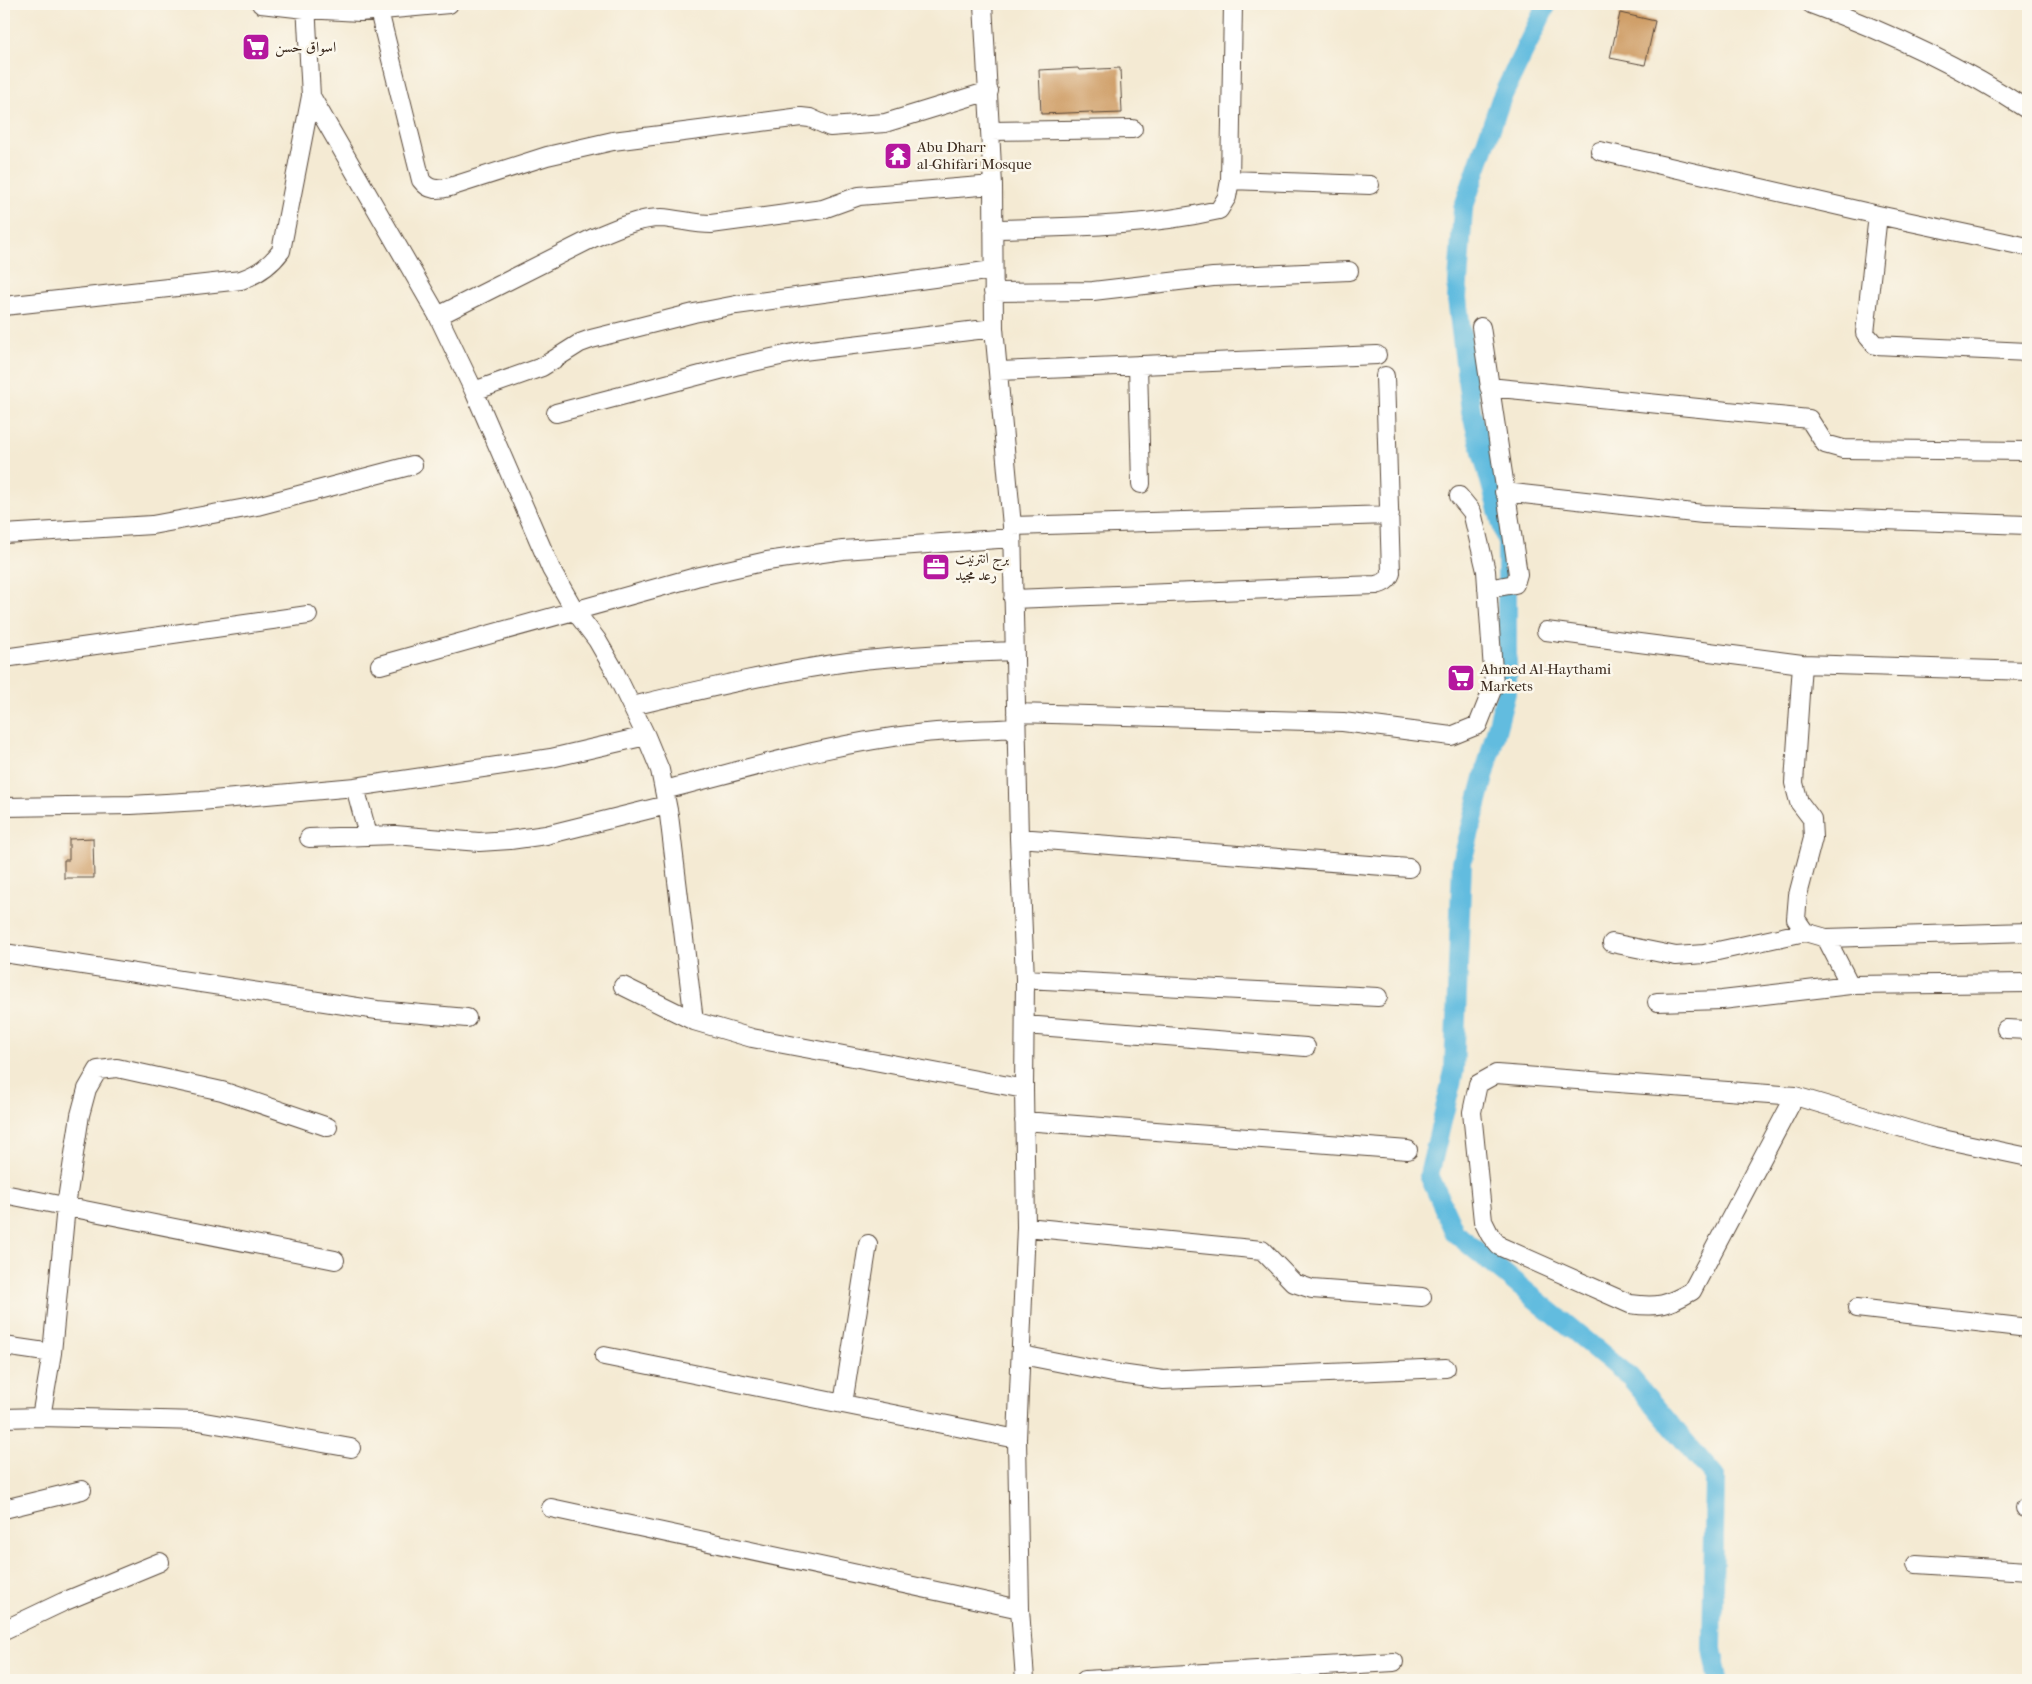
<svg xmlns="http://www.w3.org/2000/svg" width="2032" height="1684" font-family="'IM FELL French Canon',Amiri,serif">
  <rect width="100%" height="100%" fill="#fbf7ec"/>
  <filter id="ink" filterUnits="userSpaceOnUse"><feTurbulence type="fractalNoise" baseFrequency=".02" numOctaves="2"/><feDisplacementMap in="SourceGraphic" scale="10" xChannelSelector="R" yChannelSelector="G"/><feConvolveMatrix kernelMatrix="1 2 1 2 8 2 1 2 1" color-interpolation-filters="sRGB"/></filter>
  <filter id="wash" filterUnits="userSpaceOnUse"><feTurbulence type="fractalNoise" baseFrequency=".0096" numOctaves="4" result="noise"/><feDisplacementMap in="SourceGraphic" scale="20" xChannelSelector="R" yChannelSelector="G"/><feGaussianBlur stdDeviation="1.12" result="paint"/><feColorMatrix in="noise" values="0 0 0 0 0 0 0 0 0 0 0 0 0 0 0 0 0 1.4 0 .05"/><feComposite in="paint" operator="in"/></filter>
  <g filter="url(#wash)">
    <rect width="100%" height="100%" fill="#f4ead3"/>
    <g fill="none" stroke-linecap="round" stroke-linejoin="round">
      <path stroke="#62bcdf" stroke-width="20" d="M1547,4l-46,95 -38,110 -6,89 14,113 36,132v146l-45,173 -8,209 -25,104 26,58 175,144 85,100 -3,172 6,31"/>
    </g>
    <g id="blocks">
      <path fill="#ce9b63" d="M1620,13l35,8 -10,44 -35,-7z
        M1078,68l1,2 41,-2 2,45 -30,1v-2l-51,2 -2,-44z
        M93,838l1,40h-30v-18h5v-21z"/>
    </g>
  </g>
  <g filter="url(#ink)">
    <use href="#blocks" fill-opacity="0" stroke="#574739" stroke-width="1"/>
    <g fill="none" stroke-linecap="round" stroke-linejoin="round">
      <defs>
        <path id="minor" d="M261,4l44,5 55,3 89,-8
          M306,4l5,92 127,220 36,75 77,178 24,42 22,29 15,26 34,70 14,34 9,45 25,206
          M983,4l10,181 1,143 18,198 7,312 6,141 -1,110 2,138 -9,212 3,170 5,71
          M1811,4c77,28 148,61 217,106
          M379,11l42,169c8,11 17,10 29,7l97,-31 66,-15 188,-24 9,1 20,9 55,-4 104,-32
          M991,131l142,-2
          M1600,151l278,64 150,32
          M1230,180l140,5
          M1878,215l-13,118 10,12 153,7
          M993,229c76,-2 152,-2 226,-19l8,-13 3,-17 3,-176
          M993,292l100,-1 120,-14 136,-6
          M4,306l237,-26c17,-6 29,-14 40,-29l30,-155
          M438,316l153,-77c21,-9 46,-21 70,-21 17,1 33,6 50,6l112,-15 36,-13 134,-11
          M1481,327l37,247 -3,10 -28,5
          M1138,365l3,119
          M999,371l378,-16
          M1489,387l320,32 16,25 18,5 185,2
          M474,391l68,-24 38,-24 11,-4 103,-26 42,-8 257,-35
          M556,413l179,-47 68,-15 191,-23
          M1504,492l199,22 325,11
          M1012,526l378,-11
          M4,534l148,-9 105,-19 156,-41
          M1013,599l363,-14c8,-2 12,-4 15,-12l-6,-197
          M1546,631l256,33 226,7
          M4,658l304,-43
          M1802,664l-8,119 5,19 13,17 1,19 -15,57 -2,24 9,13 21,6 202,-6
          M380,665l316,-88 71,-16 76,-11 169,-12
          M632,706c72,-17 143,-34 216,-44 55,-7 111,-9 167,-11
          M1016,713l327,9 108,14 27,-11 16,-40 -8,-114 -14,-59 -13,-16
          M355,787l13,48
          M664,790c84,-21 168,-47 253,-56 33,-4 67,-4 99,-6
          M4,807l127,-2 70,-4 154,-14 196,-29 95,-22
          M309,838l86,-3 84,7 31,-2 36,-5 121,-30
          M1019,838l390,30
          M1826,938l24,47
          M1612,943l64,13 28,-2 101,-22
          M4,953l373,57 90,8
          M1025,979l353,18
          M623,986l71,35 58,17 272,51
          M1657,1002l65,-2 128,-15 178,-2
          M1025,1025l281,22
          M2006,1029l22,1
          M1795,1096l-103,195c-24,14 -34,17 -62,13l-131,-58 -9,-11 -7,-14 -11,-109 6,-28 18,-10 299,22 138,41 95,20
          M1024,1121l384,29
          M4,1194l331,66
          M1026,1227l236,23 32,33 18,6 110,8
          M1857,1308l171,20
          M4,1346l48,7
          M1022,1355l91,18 50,7 283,-12
          M604,1356l413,83
          M843,1404l25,-160
          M41,1417l11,-64 14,-147 14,-91 7,-26 11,-19 19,-2 105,23 106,36
          M4,1418l37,-1 158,4 152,27
          M551,1508l469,101
          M2025,1508h3
          M4,1509l78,-19
          M1916,1564l112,7
          M4,1630l59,-28 97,-40
          M1085,1680l309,-18"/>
      </defs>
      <use href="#minor" stroke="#574739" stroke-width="20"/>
      <use href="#minor" stroke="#fff" stroke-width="18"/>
    </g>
  </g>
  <defs>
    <symbol id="supermarket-square" viewBox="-11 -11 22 22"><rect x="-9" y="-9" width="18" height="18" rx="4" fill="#b5179e" stroke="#fbf7ec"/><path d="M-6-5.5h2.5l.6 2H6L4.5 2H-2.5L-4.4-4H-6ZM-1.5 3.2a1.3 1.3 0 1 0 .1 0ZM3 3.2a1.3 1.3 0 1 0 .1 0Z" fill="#fff"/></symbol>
    <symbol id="temple-square" viewBox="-11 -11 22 22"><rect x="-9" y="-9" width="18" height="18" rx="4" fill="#b5179e" stroke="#fbf7ec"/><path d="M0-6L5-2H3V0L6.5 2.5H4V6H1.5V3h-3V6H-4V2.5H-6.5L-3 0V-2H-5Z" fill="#fff"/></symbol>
    <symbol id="office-square" viewBox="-11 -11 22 22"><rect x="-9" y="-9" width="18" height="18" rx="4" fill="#b5179e" stroke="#fbf7ec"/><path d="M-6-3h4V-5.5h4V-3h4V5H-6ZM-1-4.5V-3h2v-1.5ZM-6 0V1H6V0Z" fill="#fff"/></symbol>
  </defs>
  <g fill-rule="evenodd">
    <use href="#supermarket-square" x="240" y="31" width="32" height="32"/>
    <use href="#temple-square" x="882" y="140" width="32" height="32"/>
    <use href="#office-square" x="920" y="551" width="32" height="32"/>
    <use href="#supermarket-square" x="1445" y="662" width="32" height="32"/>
  </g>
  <g text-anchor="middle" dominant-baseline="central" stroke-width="5" stroke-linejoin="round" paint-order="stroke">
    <g font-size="15" fill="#3b2a1e" stroke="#fbf7ec" text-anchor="start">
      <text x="275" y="47">اسواق حسن</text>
      <text x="917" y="147">Abu Dharr<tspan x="917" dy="17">al-Ghifari Mosque</tspan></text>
      <text x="955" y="558">برج انترنيت<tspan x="955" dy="17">رعد مجيد</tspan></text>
      <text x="1480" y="669">Ahmed Al-Haythami<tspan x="1480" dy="17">Markets</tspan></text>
    </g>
  </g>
  <rect width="2032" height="1684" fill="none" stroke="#fbf7ec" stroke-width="20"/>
</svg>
